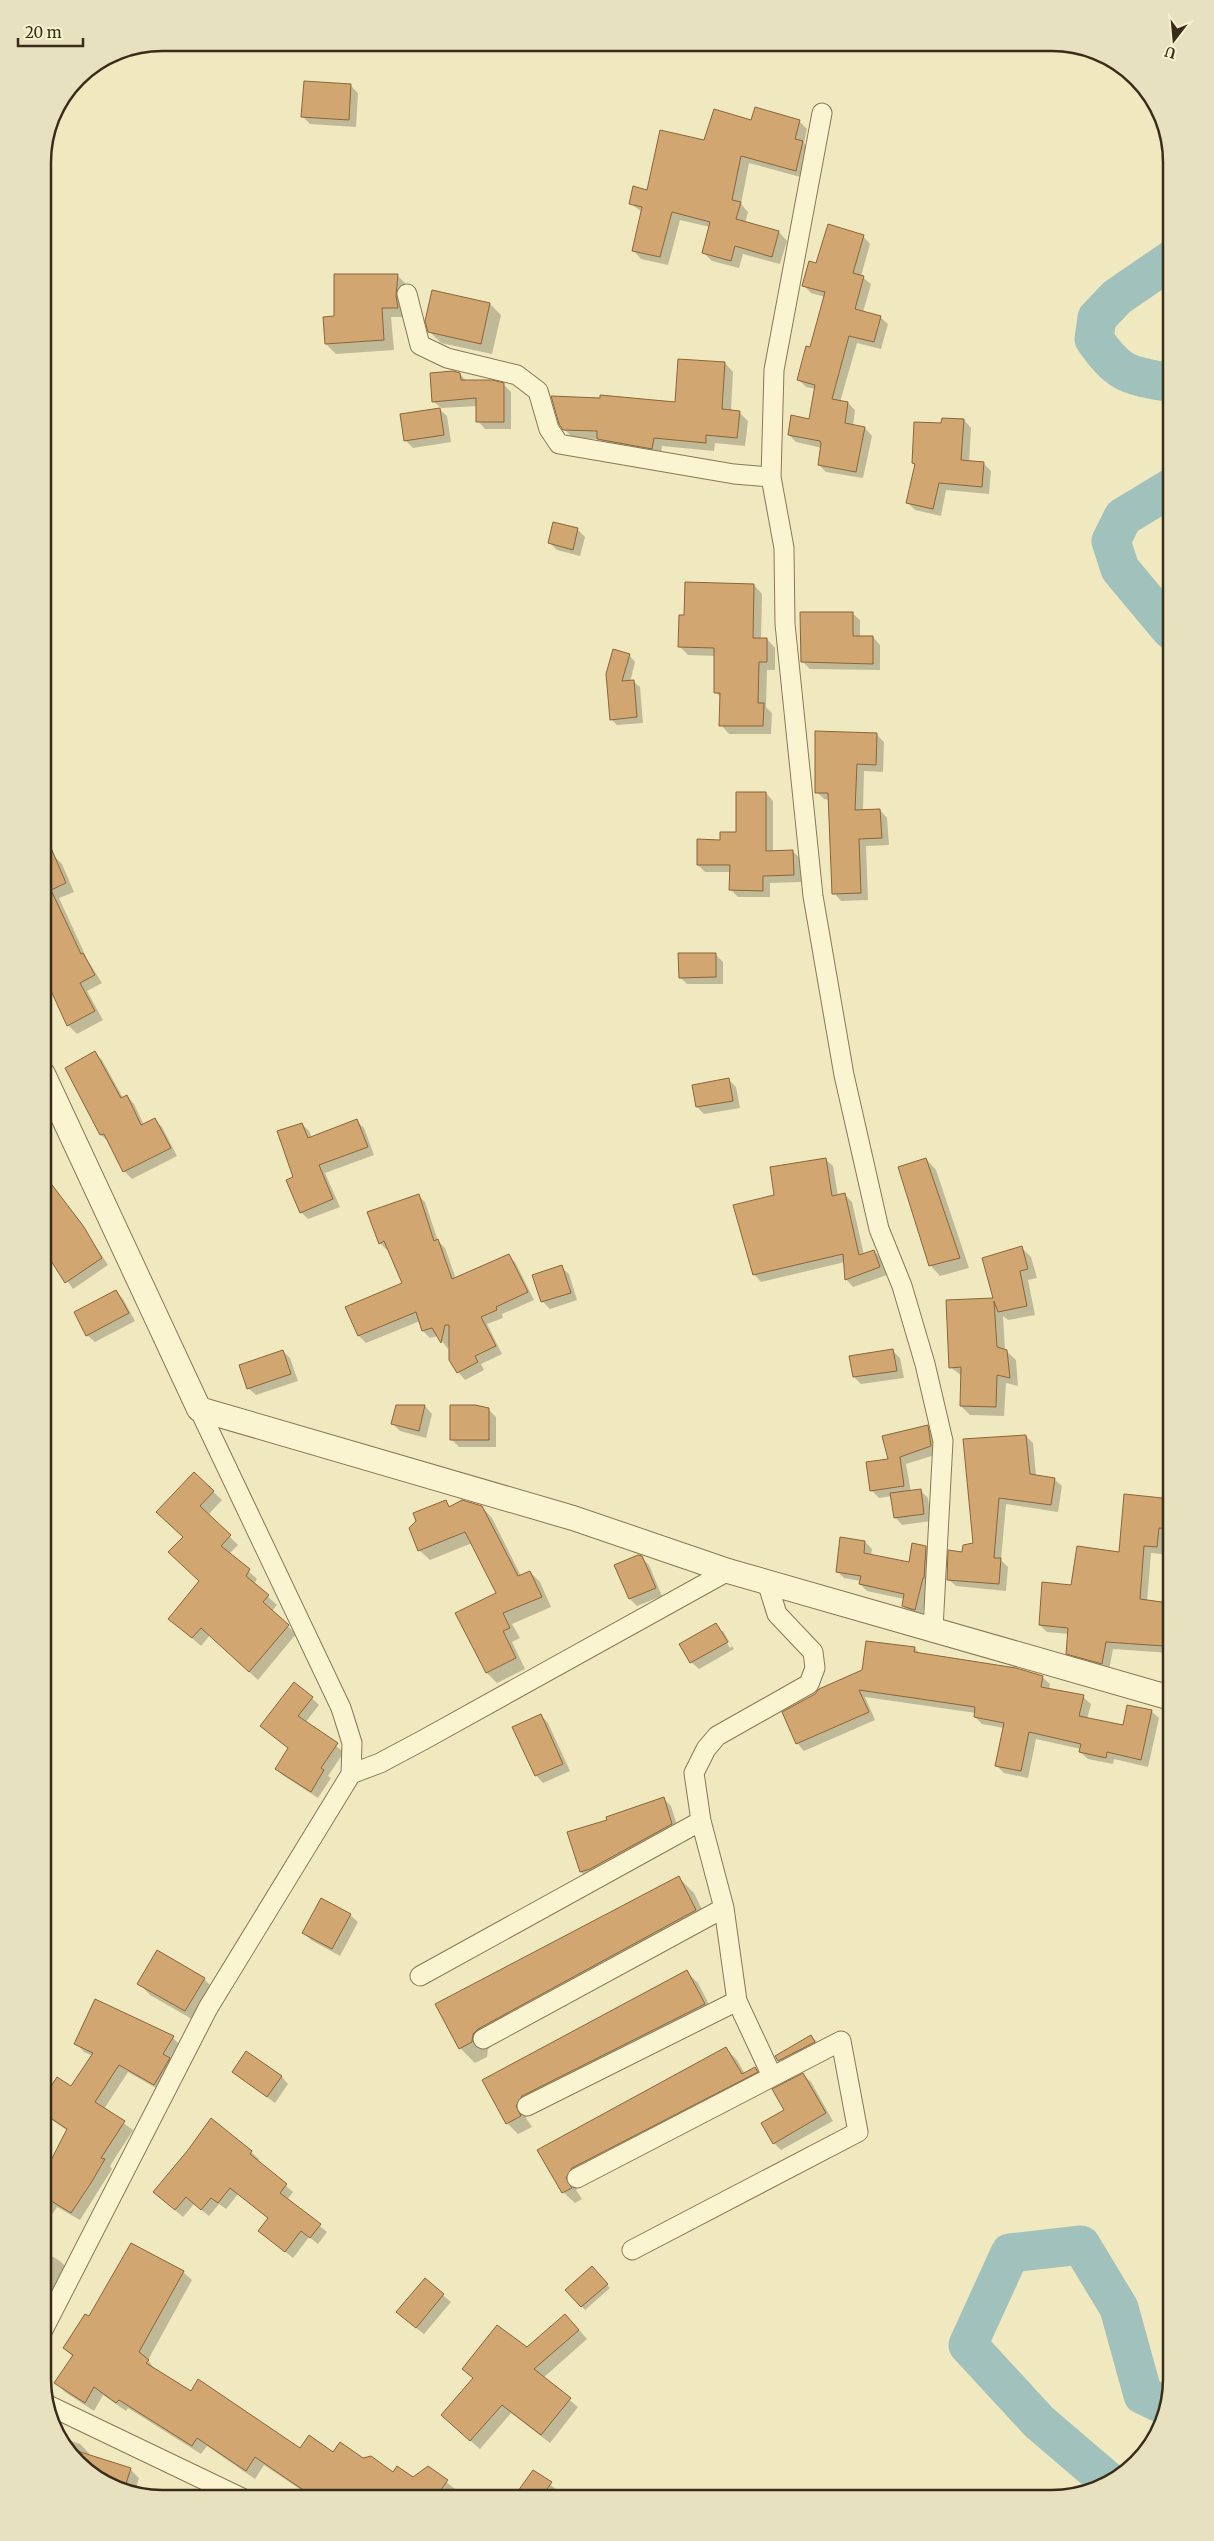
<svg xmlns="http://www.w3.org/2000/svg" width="1214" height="2541" font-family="Merriweather,serif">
  <rect width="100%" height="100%" fill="#f0e8be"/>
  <path fill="#0003" fill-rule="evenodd" d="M351,86l7,7 -2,34 -46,-3 -8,-8z
    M799,121l8,8 -3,14 7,8 -7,27 -55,-15 -8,41 7,8 -3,11 34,9 8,9 -7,23 -37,-10 -4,14 -27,-7 -8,-8 6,-26 -30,-7 -12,45 -27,-6 -8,-9 9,-38 -12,-9 75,-61 47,-20z
    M863,236l7,8 -9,32 10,8 -8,28 17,5 8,7 -7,25 -24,-6 -17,59 8,1 7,7 -2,16 12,2 7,8 -9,42 -37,-6 -7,-7 3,-17 -26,-6 -7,-7 21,-15 6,-31 -10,-2 -8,-8 13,-30 14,-52 -14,-4 -7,-7 13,-21z
    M397,275l10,10v32h-16l3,33 -58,4 -10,-10 9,-26z
    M490,304l11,11 -9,39 -51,-11 -11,-11z
    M725,363l8,9 -2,39 8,1 9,9 -3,25 -30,-3 -1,8 -52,-5 -1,11 -54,-10 -8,-8 -26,-1 -9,-9 112,-26z
    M460,374l7,8 37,3 7,7v37h-26l-7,-8v-15l-37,2 -8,-7z
    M439,409l8,7 4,26 -38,6 -8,-8z
    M964,420l7,8 -2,34 14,1 8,8 -2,23 -43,-4 -5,26 -26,-6 -7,-7 8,-37 -3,-3 30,-38z
    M577,529l8,8 -5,19 -23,-6 -7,-7z
    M754,585l8,9 -1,45h6l8,9v22h-8l-1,37 6,6 -1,21h-42l-8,-9v-27l-5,-6v-36l-28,-1 -9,-9 6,-30z
    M852,613l8,7v17h13l7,8v25l-70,-1 -8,-8z
    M629,655l6,7 -5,20 3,-1 7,6 3,36 -26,2 -6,-6z
    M877,735l7,7 -1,30 -19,-1 -1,40 17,-1 7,8 2,27 -23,1 2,54 -27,1 -7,-8 -5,-93 -5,-1 -7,-7z
    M766,793l7,8v51l19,-1 8,7 1,24 -31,1v14h-32l-8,-8 1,-17h-26l-7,-7 23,-24 16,-8z
    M53,855l9,9 12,28 -15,6 28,61 15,24 -15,8 16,29 -26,14 -9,-9 -21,-46h-4v-119z
    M716,955l7,7v22h-36l-7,-7z
    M95,1053l7,7 21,38 4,-2 7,8 10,21 11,-5 7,7 15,29 -45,23 -8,-8 -15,-29 -8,-7z
    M728,1079l8,8 4,21 -36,6 -7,-7z
    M357,1121l7,7 10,27 -49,18 15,34 -32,12 -7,-7 -6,-35 7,-53 7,7 3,7z
    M825,1159l8,7 5,30 6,-2 8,8 12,53 10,-4 7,7 6,17 -34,12 -7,-8 -1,-17 -84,20 -7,-8 22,-79z
    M926,1159l10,11 33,98 -29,8 -10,-11z
    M49,1184l26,31 33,50 -35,24 -30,-43v-58z
    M418,1195l7,7 13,39 7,7 11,31 52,-24 7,7 19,38 -32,14 1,4 -16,6 15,30 -21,10 3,6 -19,10 -7,-8 -8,-30 -2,7 -10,-13 -8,2 -7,-7 -3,-10 -54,22 -7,-7 -12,-29 56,-23 -14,-35 -2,1 -7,-7z
    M1022,1248l9,9 6,21 -9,2 7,35 -27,5 -5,-4 2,34 11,10 2,26 -12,-3 -2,33 -34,-1 -9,-9 1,-30 -12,-9 45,-68z
    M561,1267l8,7 8,26 -27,9 -8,-8z
    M116,1291l7,8 12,22 -40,21 -8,-7z
    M283,1351l7,7 8,23 -42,14 -8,-7z
    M893,1351l7,7 4,20 -43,6 -7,-7z
    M425,1406l7,8 -6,24 -26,-7 -7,-7 4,-17z
    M488,1409l8,8v30h-37l-8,-8z
    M927,1427l8,7 3,20 -32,10 5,28 9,-2 8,8 3,23 -29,4 -7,-8 -3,-21 -13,2 -8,-8 18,-30z
    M1026,1436l7,7 3,33 18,3 8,7 -4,26 -52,-8 -5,56 7,7 -2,24 -50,-5 -8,-7 15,-25 11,-10z
    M194,1474l28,26 -14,15 30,30 -9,9 28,25 -3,5 23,21 -5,6 24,23 -38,46 -48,-45 -9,11 -31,-27 30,-37 -16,-45z
    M1168,1493h3v62l-20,-2 -4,49 22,2 2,3v46l-58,-4 -4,21 -35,-10 -7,-7 2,-19 -22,-2 -7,-7 32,-39 48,-32 48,-54z
    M445,1502l6,5h31l10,11 29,58 9,-4 10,10 11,25 -39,17 8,14 -8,4 13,27 -28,14 -10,-10 -30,-59 40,-20 -25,-51 -42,17 -11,-10z
    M865,1542l7,7 -1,7 39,8 16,-17 7,7 -4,30 -7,32 -12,-3 -7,-7 1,-7 -37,-8 -7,-7 1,-3 -17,-3 -7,-7z
    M641,1557l8,8 13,31 -25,10 -7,-7z
    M716,1624l18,25 -35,20 -8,-7zM720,1631h3l9,15 -2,2z
    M915,1648l6,7 121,22 8,7 -1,5 34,8 8,7 -4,15 37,7 27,-15 8,7 -11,49 -34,-8 -1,5 -25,-5 -8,-7 1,-3 -45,-10 -8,39 -24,-5 -7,-7 7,-38 -22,-4 -7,-7 1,-4 -111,-16 10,23 -71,31 -7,-8 -14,-30z
    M312,1698l7,7 -14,18 39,29 -16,24 3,2 -13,20 -34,-22 -7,-7 12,-20 -28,-23z
    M541,1715l7,8 22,48 -27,12 -7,-8z
    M664,1799l7,7 8,26 -91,47 -7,-7 28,-51z
    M679,1878l15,15 16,33 -217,118 -5,5 -1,8 -12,6 -15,-15 -23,-44z
    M350,1915l8,7 -18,34 -29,-16 -7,-7z
    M686,1972l12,11 17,33 -182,91 -7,11 6,9 -14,7 -11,-11 -23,-43z
    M204,1979l11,11 -18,32 -47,-27 -11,-12z
    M811,2036l8,8 -33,24 -7,-7z
    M173,2038l8,8 -18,46 -35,-20 -24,37 29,21 -23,36 2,3 -32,51 -23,-13 -6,9 -8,-5v-45l5,3 20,-38 -25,-17v-13l14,-22 15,9 21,-32 -9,-4 -8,-9z
    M726,2049l11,11 8,14 10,-6 11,12 -183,99 -7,11 6,9 -7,4 -12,-11 -24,-42z
    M233,2072l48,4 7,8 -13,19z
    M803,2075l8,7 22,39 -52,29 -7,-7 12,-33z
    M251,2152l8,7 -2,2 36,31 -6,8 40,32 -9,12 -9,-7 -16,21 -33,-27 9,-12 -31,-25 -12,15 -7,-5 -10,12 -15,-12 -11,13 -21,-18z
    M43,2251l17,10 9,9 -15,26 -6,-4 -5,9z
    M592,2268l18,20 -25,22 -18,-20z
    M183,2272l9,8 -44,80 8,11 35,21 109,58 63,9 30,15 20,5 15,-12 28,23 -6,8h-137l-49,-33 -9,14 -48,-33 -6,8 -73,-46 -2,3 -23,-16 -9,16 -29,-19 -9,-9 17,-26 -9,-9 26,-30z
    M425,2280l26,22 -27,32 -19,-15z
    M574,2324l13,15 -44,39 35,29 -28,36 -39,-30 -31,36 -29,-25 23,-45 -10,-10 63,-20z
    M62,2438l18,6 9,9 -1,3 42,13 9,9 -4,13 -45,-17z
    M534,2471l24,20 -5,7h-38z"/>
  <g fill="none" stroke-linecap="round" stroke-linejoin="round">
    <path stroke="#a1c1bc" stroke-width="39" d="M1171,383c-43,-8 -51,-7 -77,-44l3,-21 20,-21 54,-37
      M1171,630l-51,-61 -9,-28 12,-24 48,-29
      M1108,2481l-69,-59 -71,-77 42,-92 71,-8 38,63 24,87 21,10"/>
  </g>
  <path fill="#d1a671" stroke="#8a653a" d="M304,81l47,3 -2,36 -48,-3z
    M755,107l45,13 -5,19 8,2 -7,30 -55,-15 -9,44 9,2 -5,17 43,12 -7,26 -37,-11 -4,15 -29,-8 8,-31 -38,-10 -12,45 -28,-6 10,-44 -13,-3 4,-18 14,4 13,-60 44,10 10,-31 37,11z
    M828,224l36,11 -11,38 11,3 -9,33 26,7 -7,26 -25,-6 -17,63 16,3 -3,21 20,4 -9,45 -38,-7 3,-22 -1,-2 -32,-6 3,-20 18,4 6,-34 -18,-5 9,-34 4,1 15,-55 -23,-6 7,-25 7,2z
    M334,274h64l-2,22 2,12h-16l2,32 -59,4 -2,-27 11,-1z
    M432,290l58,13 -9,41 -53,-12 -3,-11z
    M678,359l47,3 -3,47 18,2 -3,27 -31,-3v8l-52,-5 -2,11 -55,-10v-8l-34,-1 -4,-6 -8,-28 49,2v-3l75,7z
    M453,371l7,2 1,7h31l12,3v39h-28v-24l-44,4 -2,-29z
    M440,408l4,27 -40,6 -4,-27z
    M942,418l22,1 -3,41 23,2 -2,25 -43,-4 -6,26 -27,-6 9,-39 -3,-1 2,-41 27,1z
    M553,522l25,6 -5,22 -25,-7z
    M685,582l69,2 -1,54h14v24h-8l-1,41h6l-1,23h-44l1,-33h-6v-45l-36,-1 1,-32h5z
    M800,612h53v24h20v28l-72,-2z
    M613,649l17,5 -8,27 12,-1 3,37 -27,3 -4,-46z
    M815,731l62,2 -1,32 -19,-1 -2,46 25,-1 2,29 -23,1 2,54 -29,1 -4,-101h-13z
    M736,792h30v59l27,-1 1,25 -31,1v15l-34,-1 1,-25h-33v-26l23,1v-8h16z
    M43,829l23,54 -15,7 30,64 2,-1 12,22 -15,8 15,28 -28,15 -24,-53z
    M678,953h38v24l-37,1z
    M95,1051l26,47 6,-3 14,30 14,-7 16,30 -48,24 -19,-38 -4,1 -35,-67z
    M729,1078l4,23 -37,6 -4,-22z
    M357,1119l11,28 -49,18 14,34 -33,14 -14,-33 7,-3 -16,-46 25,-8 6,15z
    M826,1158l6,38 13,-3 14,62 15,-5 6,17 -35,13 -2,-26 -90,21 -20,-70 41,-10 -4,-28z
    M926,1158l34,100 -31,8 -31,-99z
    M43,1173l41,54 18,31 -37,25 -22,-35z
    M419,1194l15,47 4,-2 14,40 57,-25 19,38 -32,15 1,3 -16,7 15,29 -21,10 3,6 -21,11 -8,-13v-35h-4l-4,18 -9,-15 -10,3 -6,-19 -58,24 -13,-29 57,-24 -18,-42 -5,3 -12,-32z
    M1022,1246l6,23 -8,2 7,35 -29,6 -4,-11 3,46 10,3 3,28 -13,-3 -1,32 -36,-1 1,-39 -12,1 -3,-68 47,-2 -11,-40z
    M562,1265l9,28 -30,9 -9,-27z
    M116,1290l13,23 -43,23 -12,-24z
    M893,1349l4,22 -44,6 -4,-21z
    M283,1350l8,24 -44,15 -8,-24z
    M396,1405h29l-6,26 -28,-7z
    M450,1405h25l14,3v32h-39z
    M928,1425l3,21 -31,11 4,29 -34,5 -4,-29 22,-3 -6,-23z
    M1026,1435l4,39 25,4 -4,27 -52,-7 -5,60h7l-2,26 -52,-4 1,-30 14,2 1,-7 10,-2 -10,-104z
    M194,1472l20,19 -14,15 31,29 -10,11 29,23 -4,7 23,19 -6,7 26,23 -40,47 -48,-44 -9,10 -24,-19 31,-38 -31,-29 15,-15 -27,-25z
    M921,1489l3,25 -30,4 -4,-25z
    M1124,1494l48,5v30l-13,-1 -2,19 -13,-1 -4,53 29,4 -5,43 -58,-4 -4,22 -36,-10 2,-26 -29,-3 3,-43 29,3 6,-39 42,6z
    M446,1500l3,7 13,-7 20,6 36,70 12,-5 12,26 -39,16 7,15 -7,3 13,27 -30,15 -31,-60 41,-20 -31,-61 -47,19 -9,-23 7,-7 -3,-8z
    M840,1537l25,4 -1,12 45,9 3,-19 14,3 -2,32h-1l-8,32 -13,-4 2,-12 -45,-10 2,-8 -25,-4z
    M638,1555l4,1 14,32 -27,11 -15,-34z
    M716,1623l12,19 -38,21 -11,-19z
    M866,1641l49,6 -1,5 102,16 27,8 -2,11 43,8 -5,21 44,9 4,-20 25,5 -11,50 -34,-8 -1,6 -27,-6 2,-8 -52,-12 -8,39 -26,-5 9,-43 -30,-6 1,-10 -116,-17 10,22 -73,32 -14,-32 33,-18 4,-5 43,-19z
    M294,1682l19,15 -15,19 40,27 -17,25 3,2 -13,22 -36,-23 13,-21 -28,-22z
    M541,1714l22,50 -28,12 -23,-49z
    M664,1797l8,27 -82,45 -10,3 -13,-40 40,-12 -1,-3z
    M679,1876l17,34 -218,119 -5,5 -1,8 -13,7 -24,-45z
    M321,1898l30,16 -19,35 -30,-16z
    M157,1950l48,28 -20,33 -48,-27z
    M687,1970l18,34 -183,92 -6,10 5,10 -15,8 -24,-44z
    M95,1999l79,37 -11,18 7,4 -16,27 -35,-20 -24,37 30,19 -24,37 4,1 -14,24 -20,30 -28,-17v-20l24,-47 -24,-16v-15l14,-21 14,9 22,-33 -19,-9z
    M811,2035l4,7 -37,19 -3,-5z
    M726,2047l16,27 13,-7 3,5 -186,96 -6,10 6,10 -10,5 -25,-43z
    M246,2051l36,25 -15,21 -35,-25z
    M803,2073l23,40 -53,31 -12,-21 23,-13 -12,-21z
    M211,2118l41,33 -2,3 37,30 -7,9 41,31 -11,14 -9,-7 -16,21 -27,-21 10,-13 -38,-30 -12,15 -7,-5 -10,12 -15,-13 -11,13 -22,-18 35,-42z
    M131,2243l53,28 -45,81 10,8 -3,3 45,28 7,-12 102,69 9,-13 24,17 7,-10 23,16 8,-2 22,16 4,-6 16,11 15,-11 20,14 -13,18h-120l-60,-41 -9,14 -49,-33 -5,8 -73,-46 -3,3 -22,-16 -9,16 -31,-20 19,-28 -10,-7 22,-34 4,2z
    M592,2266l16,18 -27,23 -16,-17z
    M425,2278l19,16 -28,34 -20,-16z
    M565,2314l14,16 -45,39 37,29 -30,37 -39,-30 -32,36 -29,-26 32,-37 -11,-9 35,-44 30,22z
    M71,2449l60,19 -6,19 -35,-13z
    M533,2470l19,12 -11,16h-28z"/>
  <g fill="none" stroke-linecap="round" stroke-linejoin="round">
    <defs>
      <path id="minor" d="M407,294l13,51 27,13 70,17 21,16 11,38 10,15 175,30 37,3 13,71 1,76 28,272 31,179 35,154 23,57 23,78 18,77 -10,188
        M771,477l3,-107 48,-257
        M351,1774l29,-11 45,-24 303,-168
        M420,1976l281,-155
        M737,2001l35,75
        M483,2039l241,-131
        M527,2106l210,-105 -13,-93 -23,-87 -7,-48 12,-24 11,-13 92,-52 6,-16 -2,-16 -36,-38 -10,-32
        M577,2178l264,-137 17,91 -226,118
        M43,2330l165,-322 143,-234 1,-31 -11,-35 -142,-299
        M48,2405l194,93"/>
      <path id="tertiary" d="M43,1074l156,335 374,109 155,53 443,127"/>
    </defs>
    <use href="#minor" stroke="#897856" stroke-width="21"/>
    <use href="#tertiary" stroke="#897856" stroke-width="26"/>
    <use href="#minor" stroke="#fbf4d1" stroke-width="19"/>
    <use href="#tertiary" stroke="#fbf4d1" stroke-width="24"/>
  </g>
  <path d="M0 0H1214V2541H0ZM162 51H1052A111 111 0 0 1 1163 162V2379A111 111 0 0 1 1052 2490H162A111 111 0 0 1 51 2379V162A111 111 0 0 1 162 51Z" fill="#e8e1bf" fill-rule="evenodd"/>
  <path fill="none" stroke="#382d1b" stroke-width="2.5" d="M162 51H1052A111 111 0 0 1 1163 162V2379A111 111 0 0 1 1052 2490H162A111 111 0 0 1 51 2379V162A111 111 0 0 1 162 51Z"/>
  <g transform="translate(1174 40) rotate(196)" stroke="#f7f1cd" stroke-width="4" paint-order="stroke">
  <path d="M0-4L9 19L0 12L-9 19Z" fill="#382d1b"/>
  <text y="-8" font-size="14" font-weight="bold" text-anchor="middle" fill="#382d1b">U</text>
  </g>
  <path d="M18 38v8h65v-8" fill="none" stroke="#382d1b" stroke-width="2.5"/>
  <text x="25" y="38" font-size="15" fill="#382d1b" stroke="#f7f1cd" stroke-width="4" paint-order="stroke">20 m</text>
</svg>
